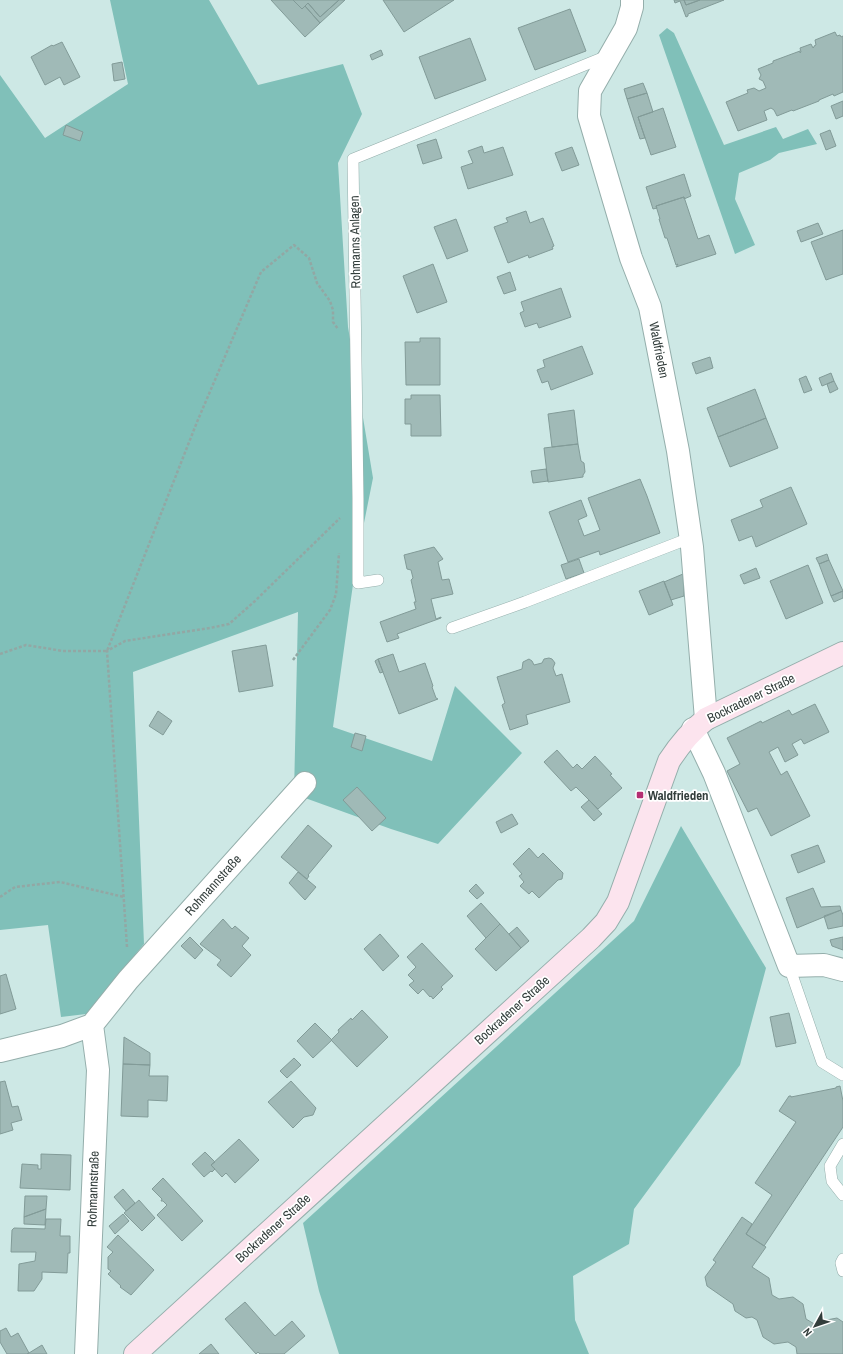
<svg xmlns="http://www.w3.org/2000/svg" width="843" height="1354" font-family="'Archivo Narrow',sans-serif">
  <rect width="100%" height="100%" fill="#cde8e5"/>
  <path fill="#80c0b9" d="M110,0h99l49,85 85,-21 19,50 -24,49 10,164 25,151 -17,85 -23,164 99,34 23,-75 67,67 -84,91 -47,-15 -97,-35 4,-182 -165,60 11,272 -58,70 -25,3 -13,-92 -48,5v-855l45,63 83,-54z
    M667,28l7,5 50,112 52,-18 7,12 25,-10 9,15 -38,9 -9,7 -31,13 -4,26 20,46 -20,9 -76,-219z
    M681,826l85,142 -26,97 -106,144 -5,35 -56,32 2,44 14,34h-250l-20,-63 -16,-68 331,-302z"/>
  <path fill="#a0bab7" stroke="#829b98" d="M271,0h22l9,9 3,-3 15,17 -15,14z
    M293,0h46l-19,17 -12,-14 -6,6z
    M339,0h6l-25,23 -15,-17 3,-3 12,14z
    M383,0h71l-50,32z
    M674,0h10l2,5 14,-5h24l-36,14v2l-2,1 -6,-16 -5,2z
    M684,0h16l-14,5z
    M570,9l16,42 -51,19 -17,-42z
    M835,32l2,4 3,-1 1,2 2,-1v56l-9,4 -1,-2 -14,6v1l-26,10 -1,-1 -15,6 -3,-6 -3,-2 -7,3 3,9 -29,11 -12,-29 22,-9 -1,-3 7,-2 5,3 7,-3 -3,-7 -4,-2 2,-4 -3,-6 15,-6v-2l27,-10v2l1,-1 -1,-4 11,-4 2,4 1,-1v-1l2,-1 -1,-5z
    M470,38l16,42 -51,19 -16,-42z
    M62,42l18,35 -16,8 -4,-8 -15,8 -14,-28 21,-12 1,1z
    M381,50l2,5 -11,5 -2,-5z
    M122,62l3,17 -11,2 -2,-17z
    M643,83l4,10 -20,6 -3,-10z
    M647,93l6,19 -15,5 7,21 -5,1 -13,-40z
    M843,101v15l-7,3 -5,-13z
    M663,108l13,39 -25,8 -13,-38z
    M66,125l17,7 -3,9 -17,-6z
    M830,130l6,16 -10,4 -6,-16z
    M436,139l6,19 -19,6 -6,-19z
    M482,146l2,7 19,-6 10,28 -45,14 -7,-22 12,-4 -5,-12z
    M572,147l7,18 -17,6 -7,-18z
    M684,174l7,22 -7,3v-2l-28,9 1,2 -4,1 -7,-22z
    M684,197l14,42 11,-4 7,19 -40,13 2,-3 -2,1 -9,-27h-2l-6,-19h1l-4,-13z
    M526,211l4,12 13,-5 11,28 -2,1 1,2 -24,9 -1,-3 -20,8 -14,-36 14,-5 -2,-4z
    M456,219l12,32 -21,8 -13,-32z
    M818,223l5,11 -22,8 -4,-11z
    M843,230v44l-17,6 -15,-38z
    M433,264l14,38 -30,11 -14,-37z
    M510,272l6,18 -12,4 -7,-17z
    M561,288l10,29 -32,11 -2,-5 -12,4 -5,-14 4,-2 -3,-9z
    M420,338h20v47h-34l-1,-43h15z
    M582,346l11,28 -42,16 -3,-9 -6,2 -5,-13 8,-3 -2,-7z
    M710,357l3,11 -17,6 -4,-11z
    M831,373l3,8 -12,5 -3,-8z
    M806,376l6,14 -8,3 -5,-14z
    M834,381l4,8 -8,4 -3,-9z
    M755,389l11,29 -48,19 -11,-29z
    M411,395h29l1,41h-30v-12h-6v-25h6z
    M574,410l4,34 -26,3 -4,-33z
    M766,418l12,30 -48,19 -12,-30z
    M578,444l3,17 3,2 1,9 -2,3v2l-35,5 -4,-34z
    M546,469l2,12 -15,2 -2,-12z
    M640,479l7,17 13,37 -60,22 -1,-4 -31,11 -19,-50 32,-12 6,16 -9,4 6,16 16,-6 -12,-32z
    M791,487l16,37 -51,23 -4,-11 -13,5 -8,-21 32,-13 -3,-7z
    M434,547l9,12 -5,3 4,18 7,-1 4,15 -22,5 5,20 5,-2v1l-44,16 2,4 -12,4 -7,-20 36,-13 -2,-7h2l-5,-22 2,-2 -2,-8 -4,-1 -3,-14z
    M827,554l2,6 -10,4 -3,-6z
    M579,559l5,14 -18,6 -5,-14z
    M829,560l14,31 -12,5 -12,-32z
    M808,565l15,38 -37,16 -16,-38z
    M756,568l4,10 -16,6 -4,-9z
    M683,574l1,22 -13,4 -7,-18z
    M664,581l9,24 -24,10 -10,-24z
    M843,591v7l-9,4 -3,-6z
    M266,645l7,41 -34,6 -7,-41z
    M393,654l6,18 26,-9 8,23 -1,1 4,11 2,1 -39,15 -21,-55z
    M549,658l3,1 3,4 -2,5 3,8 6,-2 8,28 -44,13 2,9 -18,6 -8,-25 3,-2 -8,-26 25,-8 1,-7 6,-3 3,2 2,4 8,-2 2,-4z
    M378,659l5,13 -3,1 -5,-12z
    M815,704l14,28 -25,12 -3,-5 -9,5 6,11 -13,7 -7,-15 -9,5 12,23 6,-4 23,45 -39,20 -14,-28 -9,4 -21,-41 13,-7 -13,-26 34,-17 1,2 27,-13 3,5z
    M158,711l14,10 -9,14 -14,-9z
    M355,733l11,3 -4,15 -11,-4z
    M557,750l16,18 4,-4 5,5 13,-13 17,18 -2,1 12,13 -24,21 -22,-22 -5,4 -27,-29z
    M357,787l29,31 -14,13 -29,-31z
    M589,800l13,14 -8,7 -13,-14z
    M512,814l6,10 -17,9 -5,-11z
    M308,825l24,21 -24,29 1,1 -2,3 -26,-22z
    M818,845l7,17 -27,11 -7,-18z
    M529,848l9,10 5,-5 20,20 -1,6 -4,1 -19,18 -7,-7 -3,3 -9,-8 4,-4 -5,-6 3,-2 -9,-10z
    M298,872l18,15 -11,13 -16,-17z
    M476,884l8,9 -7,6 -8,-8z
    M813,888l8,19 19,-1 1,4 -44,18 -11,-30z
    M481,903l19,21 -14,14 -19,-22z
    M841,910l2,5v11l-15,3 -4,-13z
    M223,919l9,10 3,-3 14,12 -7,8 9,9 -20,22 -14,-12 4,-5 -21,-16z
    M500,924l21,24 -25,23 -21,-22z
    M517,927l12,14 -8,7 -12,-14z
    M380,934l19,22 -16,15 -19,-22z
    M190,937l13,13 -8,9 -14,-13z
    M843,937v13l-11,-4 -2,-6z
    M422,943l31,33 -12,11 2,2 -10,10 -2,-3 -1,1 -7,-8 -5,5 -9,-9 5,-4 -6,-6 8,-8 -9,-10z
    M6,974l10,35 -16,5v-38z
    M362,1010l26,27 -31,30 -26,-27 8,-8 -1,-2 13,-12 1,2z
    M789,1013l7,30 -20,4 -6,-30z
    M315,1023l17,17 -19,18 -16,-17z
    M124,1037l26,16v12l-27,-1z
    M294,1058l7,7 -14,13 -7,-7z
    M123,1064l27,1 -1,11h19l-1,25 -19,-1v17l-27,-1z
    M5,1081l7,26 6,-1 4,14 -11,3 2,7 -13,4v-52z
    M291,1081l25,27 -3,7 -9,2 -11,11 -25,-26z
    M840,1086l3,15v26l-79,119 -18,-12 26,-39 -17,-12 41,-61 -17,-11 10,-15h2v1l45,-9v-1z
    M239,1139l20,21 -24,23 -9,-10 -4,4 -11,-12z
    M205,1152l10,10 -4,3 4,4 -3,3 -1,-1 -7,6 -12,-13z
    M41,1154l30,1 -1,35 -50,-2 2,-24 16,1v4h3z
    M163,1178l40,43 -21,20 -25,-26 10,-10 -4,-4h-2l1,-2 -10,-10z
    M123,1189l12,14 -9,8 -12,-14z
    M25,1196h22l-1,13 -22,8z
    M139,1200l16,18 -13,13 -18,-18z
    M46,1209l-1,16 -21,-1v-7z
    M123,1214l6,7 -14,13 -6,-8z
    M742,1217l10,7 -6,10 20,13 -14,20 17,11 3,17 7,4 14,-2 10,7 3,15 10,6h1l-1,-3 21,-4 6,4v32h-46l-1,-7 -8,-5 -14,2 -11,-7 -6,-17 -5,-3 -6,1 -11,-7 -2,-7 -26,-18 -2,-9 11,-15 -3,-2z
    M46,1219h15l-1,17h10v17h-2l-1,20 -25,-1v7l-8,12h-16l1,-27 16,-3 1,-9h-25l1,-22 2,-2 31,1z
    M118,1235l36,35 -23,25 -11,-8 1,-1 -13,-12 3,-3 -3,-2v-12l5,-5 -6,-5z
    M245,1302l30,34 17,-15 13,15 -21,18h-24l-2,-2 -2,2 -31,-35z
    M6,1328l5,9 7,-4 11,20 -2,1h-20l-7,-12v-11z
    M211,1344l8,10h-20z
    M42,1345l5,9h-20l2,-1z"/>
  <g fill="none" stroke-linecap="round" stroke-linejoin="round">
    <defs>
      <path id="lane" d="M378,580l-20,3v-85l-5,-339 254,-103
        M452,628l73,-26 165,-64
        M789,966l33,96 21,13
        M843,1144l-13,22 2,15 11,14
        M843,1259l-2,4 2,8"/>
      <path id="street" d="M632,0v7l-6,21 -36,63 -1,25 42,142 19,49 28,144 14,96 14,172
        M693,729l21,44 75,193 35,-1 19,5
        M0,1051l62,-15 30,-11 36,-45 177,-197
        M86,1354l12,-284 -6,-45"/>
      <path id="secondary" d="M135,1354l456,-416 15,-16 12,-20 51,-141c11,-17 22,-30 37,-42l137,-66"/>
    </defs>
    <use href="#lane" stroke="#94aeab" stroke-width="12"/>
    <use href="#street" stroke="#94aeab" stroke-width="24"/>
    <use href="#secondary" stroke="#94aeab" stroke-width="24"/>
    <path stroke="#92a7a4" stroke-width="2.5" stroke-dasharray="3 2" stroke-linecap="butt" d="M0,654l26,-9 37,6h44l90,-229 64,-150 33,-27 15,13 8,25 13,18 3,9v12l5,7
      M293,660l37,-50 6,-16 3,-41
      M0,897l15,-10 45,-5 64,15
      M127,947l-20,-296 18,-10 85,-13 19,-4 26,-23 85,-83"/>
    <use href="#lane" stroke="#fff" stroke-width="11"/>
    <use href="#street" stroke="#fff" stroke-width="22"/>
    <use href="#secondary" stroke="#fce4ee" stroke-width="22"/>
  </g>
  <rect fill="#b42e72" stroke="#fff" stroke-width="1.5" x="636" y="791" width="8" height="8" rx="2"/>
  <g text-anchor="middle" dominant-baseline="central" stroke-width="3.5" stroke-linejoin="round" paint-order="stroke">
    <g font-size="13" fill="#323d3b" stroke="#fff">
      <text transform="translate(355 242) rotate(-91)">Rohmanns Anlagen</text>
      <text transform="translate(659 350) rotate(79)">Waldfrieden</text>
      <text transform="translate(751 698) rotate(-26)">Bockradener Straße</text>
      <text transform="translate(213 885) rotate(-48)">Rohmannstraße</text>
      <text transform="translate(512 1010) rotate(-42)">Bockradener Straße</text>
      <text transform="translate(93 1189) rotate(-88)">Rohmannstraße</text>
      <text transform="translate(273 1228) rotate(-42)">Bockradener Straße</text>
    </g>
    <g font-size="13" font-weight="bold" fill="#323d3b" stroke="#fff" text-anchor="start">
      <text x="648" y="795">Waldfrieden</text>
    </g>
  </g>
  <g transform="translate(815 1326) rotate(230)" stroke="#ffffff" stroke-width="3" paint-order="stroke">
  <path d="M0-3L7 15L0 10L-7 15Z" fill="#323d3b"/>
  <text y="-6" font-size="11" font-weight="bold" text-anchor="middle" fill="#323d3b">N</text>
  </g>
</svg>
